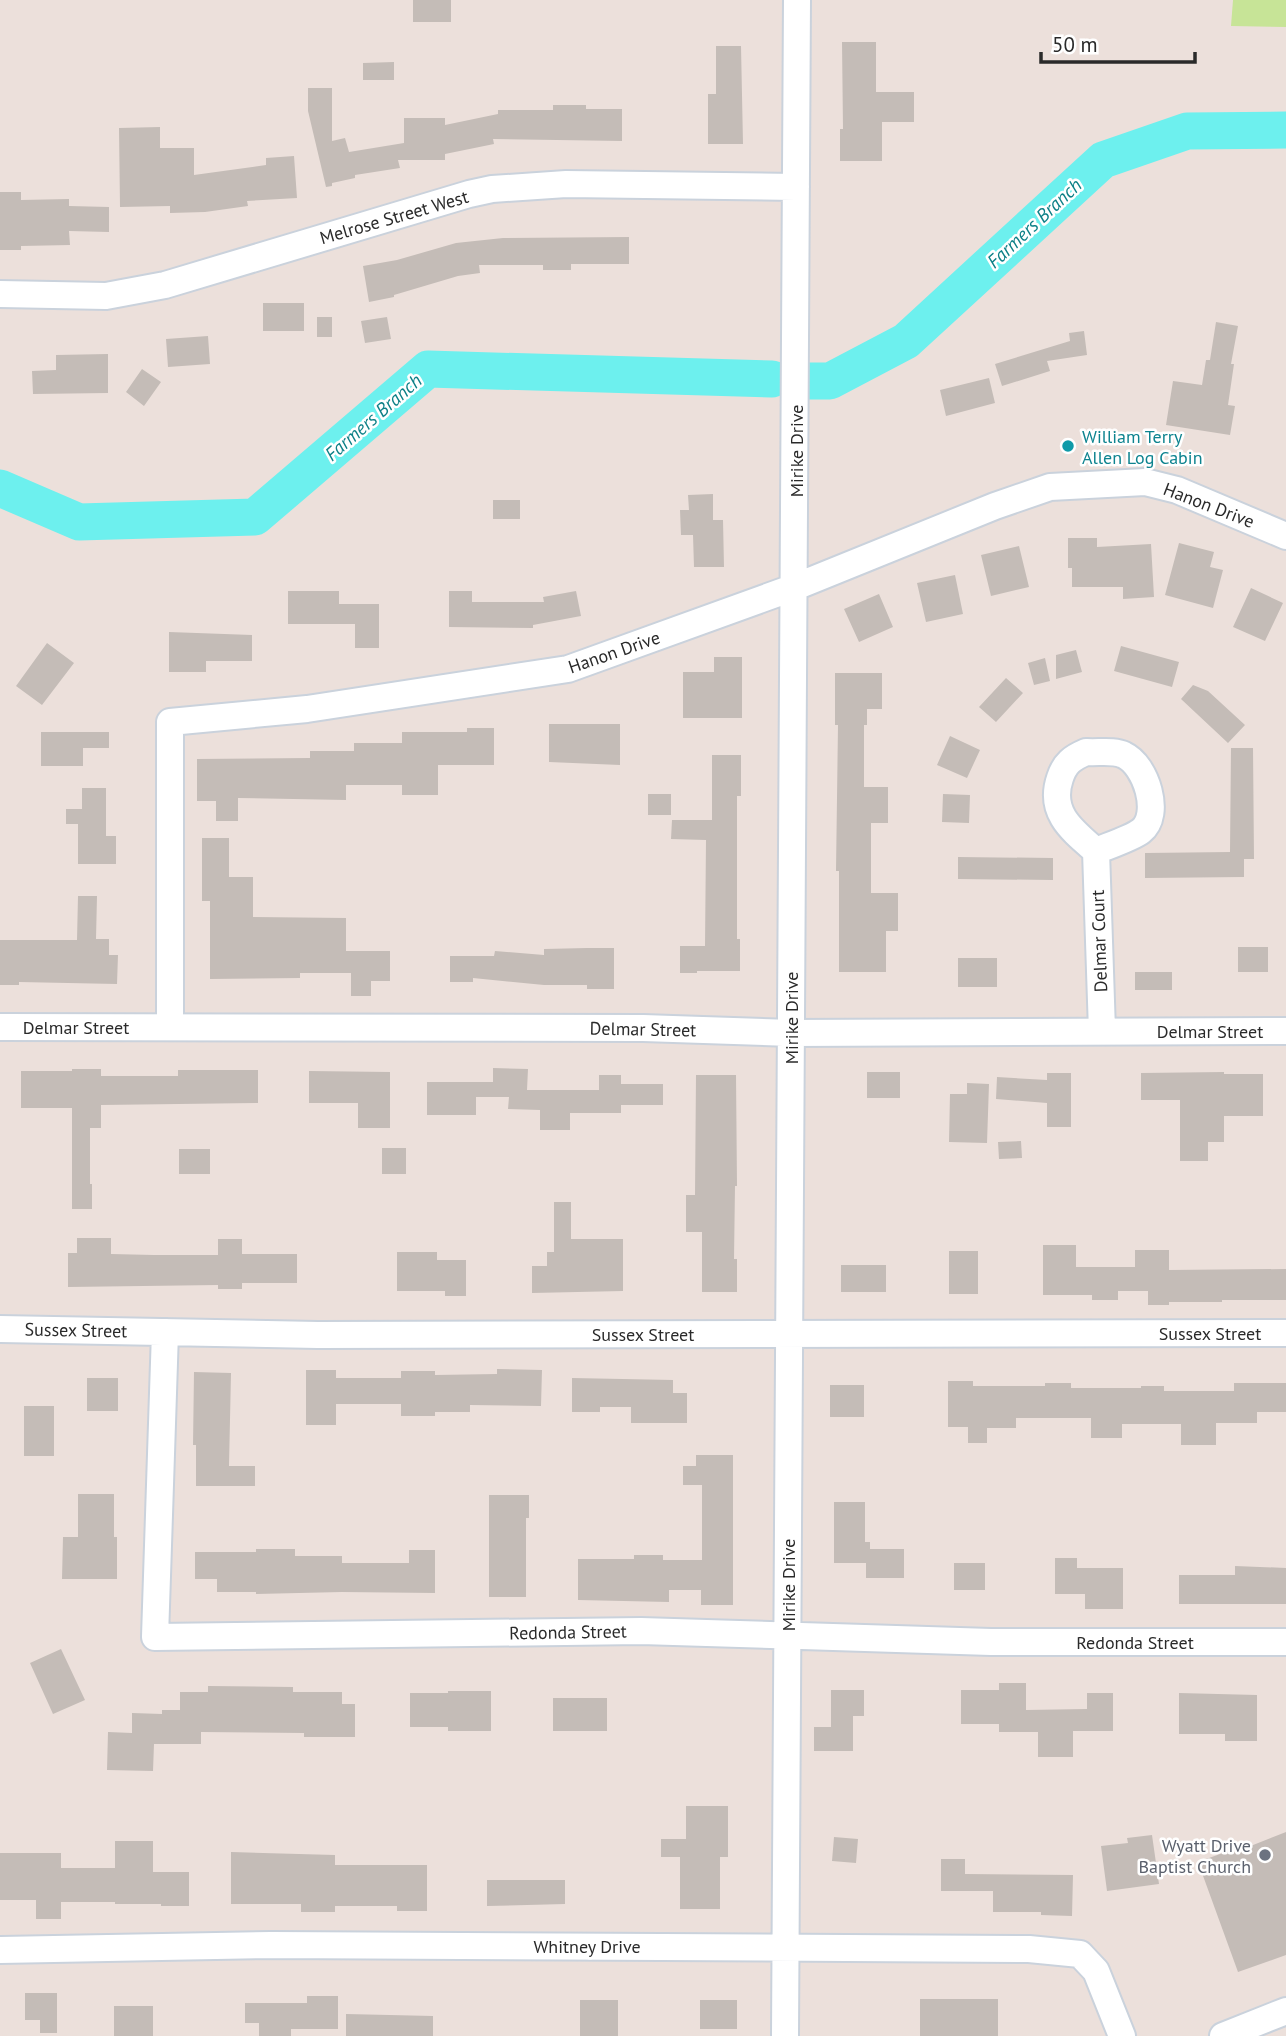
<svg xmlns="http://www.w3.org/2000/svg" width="1286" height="2036" font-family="'PT Sans',sans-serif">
  <rect width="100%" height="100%" fill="#ece0db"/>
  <path fill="#c7e497" d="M1233,0h53v27l-55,-1z"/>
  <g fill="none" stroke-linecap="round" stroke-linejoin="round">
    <path stroke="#6df0ee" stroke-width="37" d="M809,381h21l76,-40 197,-181 84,-29 99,-1
      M0,488l79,34 176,-5 173,-148 344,10"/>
  </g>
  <path fill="#c4bcb7" d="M413,0h38v22h-38z
    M842,42h34v50h38v30h-32v39h-42v-32h3z
    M716,46h25l2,98h-35v-50h8z
    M394,62v18h-31v-17z
    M308,88h24v53l13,-3 4,14 55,-9v-25h41v7l53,-11v-4h55v-5h33v4h36v32l-129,-2 1,5 -49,10v6h-47l2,8 -45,7v3l-23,5v3l-6,1 -18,-76z
    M160,127v21h34v27l72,-10v-7l28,-2 3,42 -50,3 1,5 -43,6 -35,1v-7l-50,1 -1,-79z
    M0,192h21v8l48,-1v7l40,1v25l-40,-1 1,14 -49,1v4h-21z
    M629,237v27h-58v6h-28v-5h-64l1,8 -22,3 -64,19v2l-25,5 -6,-36 34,-6 59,-17 47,-5z
    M263,303h41v28h-41z
    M317,317h15v20h-15z
    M387,317l4,22 -26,4 -4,-22z
    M1216,322l22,4 -7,38h3l-6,41 7,1 -5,29 -64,-10 7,-44 29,4 4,-25h4z
    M1084,331l3,24 -40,6 3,10 -48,15 -7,-22 75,-23 -1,-8z
    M208,336l2,28 -42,3 -2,-28z
    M108,354v39l-75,1 -1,-23 24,-1v-15z
    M142,369l19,13 -17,24 -18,-14z
    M989,378l6,25 -49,13 -6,-26z
    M713,494v26h10l1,47h-30l-1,-32h-12l-1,-25h9l-1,-15z
    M493,500h27v19h-27z
    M1068,538h29v9l54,-3 3,53 -31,2v-12h-51v-19h-4z
    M1179,543l35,9 -4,15 13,3 -10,38 -48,-13z
    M1019,546l10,41 -38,9 -10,-41z
    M955,575l8,39 -37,8 -9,-39z
    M1251,588l32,15 -18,38 -32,-14z
    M288,591h51v13h40v44h-24v-24h-67z
    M449,591h23v11h72l-1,-5 33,-6 5,25 -48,9v3l-84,-1z
    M879,594l14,33 -34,15 -15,-33z
    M169,632l83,3v26h-46v11h-37z
    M47,643l27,20 -32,42 -26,-19z
    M1121,646l58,16 -7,25 -58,-16z
    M1076,650l6,22 -26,7v-24z
    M714,657h28v61h-59v-46h31z
    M1045,658l5,23 -16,4 -6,-22z
    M835,673h47v36h-15v16h-3v62h24v36h-17v70h27v38h-12v41h-47v-101h-3l2,-146h-3z
    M1006,678l17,15 -27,29 -17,-15z
    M1193,685l15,6 37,34 -17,18 -47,-44z
    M549,724h71v41l-71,-3z
    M467,728h27v37h-56v30h-36v-10h-56v15l-108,-2v23h-22v-20h-19v-42l113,-1v-7h44v-8h48v-11h65z
    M41,732h68v16h-26v18h-42z
    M950,736l30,14 -13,28 -30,-13z
    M1231,748h22l1,111h-10v18l-99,1v-25l85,-1z
    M712,755h29v41h-4v143h3v32h-43v2h-17v-27h25l1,-106 -35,-1 1,-19h40z
    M82,788h24v48h10v28h-38v-40h-12v-15h16z
    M648,794h23v21h-23z
    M943,794l27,1 -1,28 -27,-1z
    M202,838h27v39h24v40l93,1v33h44v30h-19v15h-20v-23h-51v5l-90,1v-78h-8z
    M958,857l95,1v22l-95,-1z
    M78,896h19l-1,43h13v16h9l-1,29 -98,-2v3h-19v-45h77z
    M1238,947h30v25h-30z
    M587,948h27v41h-27v-4h-43l-71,-7v4h-23v-26h44l1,-5 49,4v-6z
    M958,958h39v29h-39z
    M1135,972h37v18h-37z
    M493,1068l35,1 -1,21h72v-15h22v9h42v21h-42v8h-51v17h-30v-20l-32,-1 1,-12h-33v18h-49v-33h66z
    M72,1069h29v7h77v-6h80v33l-157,2v23h-11v56h2v25h-20v-101h-51v-37h51z
    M309,1071l81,1v56h-32v-25h-49z
    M867,1072h33v26h-33z
    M1224,1072v2h39v42h-39v26h-16v19h-28v-61h-39v-27z
    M1047,1073h24v54h-24v-24l-51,-4 1,-22 50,3z
    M696,1075h40l1,111h-2l-1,73h3v33h-35v-60h-16v-37h9z
    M967,1083l22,1 -2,59 -38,-1 1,-48h17z
    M1021,1141l1,17 -23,1 -1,-17z
    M382,1148h24v26h-24z
    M179,1149h31v25h-31z
    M554,1202h17v37h52v52l-91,2v-27h15v-14h7z
    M77,1238h34v16l43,1h64v-16h24v15h55v29h-55v6h-24v-4l-150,2v-34h9z
    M1043,1245h33v22h59v-17h34v20l117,-1v31h-64v2h-53v3h-21v-14h-30v9h-26v-5h-49z
    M949,1251h29v43h-29z
    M397,1252h40v8h29v36h-21v-5h-48z
    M841,1265h45v27h-45z
    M497,1369l45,1 -1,36 -71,-1v7h-35v4h-34v-12h-65v21h-30v-55h30v8h65v-7h34v4l62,-1z
    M194,1372l37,1 -2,93h26v20h-59v-41h-3z
    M87,1378h31v33h-31z
    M572,1378l101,2v13h14v30h-56v-16h-31v5h-28z
    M948,1381h25v5h72v-3h26v5h70v-2h23v5h70v-8h52v29h-29v11h-41v22h-35v-21h-59v14h-31v-20h-75v10h-29v15h-19v-16h-20z
    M830,1385h34v32h-34z
    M24,1406h30v50h-30z
    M696,1455h37v150h-32v-15h-32v12l-91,-2v-41h56v-4h29v5h39v-75h-19v-19h13z
    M78,1494h36v43h3v42h-55l1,-42h15z
    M489,1495h40v23h-3v79h-37z
    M834,1502h31v40h5v7h34v29h-38v-15h-32z
    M256,1549h39v7h47v7h67v-13h26v43l-93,-1 -86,2v-2h-39v-13h-22v-27h61z
    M1055,1558h22v10h46v41h-38v-15h-30z
    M954,1563h31v27h-31z
    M1235,1566l51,2v36h-107v-29h56z
    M61,1649l24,51 -32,14 -23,-51z
    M999,1683h27v27l61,-1v-16h26v38h-40v26h-35v-25h-39v-8h-38v-34h38z
    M208,1686l85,1v5h49v12h13v33h-51v-4l-103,-1v12h-47l-1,27 -46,-1 1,-38 24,1v-20l30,1v-4h18v-18h28z
    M831,1690h33v26h-11v35h-39v-24h17z
    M448,1691h43v40h-43v-4h-38v-34h38z
    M1179,1693l78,2v46h-32v-7h-46z
    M553,1698h54v33h-54z
    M686,1806h42v51h-8v52h-40v-52h-19v-18h25z
    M1286,1832v123l-48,17 -40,-110 33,-12 2,3z
    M1152,1835l7,49 -52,7 -6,-45 27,-3 -1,-5z
    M834,1837l24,2 -2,24 -24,-2z
    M115,1841h38v31h36v34h-28v-2h-46v-2h-54v17h-25v-19h-36v-47h61v15h54z
    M231,1852l104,3v10h92v46h-30v-5h-62v6h-34v-8h-70z
    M941,1859h24v15l108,1 -1,41 -31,-1v-3h-48v-21h-52z
    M487,1880h78v24l-78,2z
    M25,1993h32v40h-17v-13h-15z
    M307,1996h31v33h-47v7h-32v-13h-14v-20h62z
    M920,1999h78v37h-78z
    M580,2000h38v36h-38z
    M700,2000h37v29h-37z
    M114,2006h39v30h-39z
    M346,2014l87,2v20h-87z"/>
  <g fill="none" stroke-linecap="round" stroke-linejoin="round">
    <defs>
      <path id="minor" d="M0,294l106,2 59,-11 304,-91 23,-5 74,-5 230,3
        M1086,752c12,1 28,-2 38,3 22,10 38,60 17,76 -9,7 -33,15 -45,20 -23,-20 -48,-38 -36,-73 5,-15 12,-20 26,-26z
        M1096,851l6,180
        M0,1027l643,1 148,5 495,-2
        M170,1027v-305l137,-13 261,-40 227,-82 200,-81 55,-19 95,-5 32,8 109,46
        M0,1329l318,6 968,-2
        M165,1332l-10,305 486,-6 350,11h295
        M0,1950l271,-5 758,4 51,5 16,17 26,65
        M785,2036l12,-2036
        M1223,2036l63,-25"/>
    </defs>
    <use href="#minor" stroke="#cad2dc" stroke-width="30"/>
    <use href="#minor" stroke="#fff" stroke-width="26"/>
  </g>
  <circle fill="#0f9aa8" stroke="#fff" stroke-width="2.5" cx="1068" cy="446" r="7"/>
  <circle fill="#6b7280" stroke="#fff" stroke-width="2.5" cx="1265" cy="1855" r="7"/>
  <g text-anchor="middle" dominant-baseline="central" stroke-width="5" stroke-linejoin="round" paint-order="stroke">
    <g font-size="18" fill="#2a2a2a" stroke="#fff">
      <text transform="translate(394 217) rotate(-16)">Melrose Street West</text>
      <text transform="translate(796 451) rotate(-90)">Mirike Drive</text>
      <text transform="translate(1209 505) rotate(21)">Hanon Drive</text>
      <text transform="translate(614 652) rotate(-19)">Hanon Drive</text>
      <text transform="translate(1099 941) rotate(-92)">Delmar Court</text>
      <text transform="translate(791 1018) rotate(-90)">Mirike Drive</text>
      <text x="76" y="1027">Delmar Street</text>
      <text transform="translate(643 1029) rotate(1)">Delmar Street</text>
      <text x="1210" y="1031">Delmar Street</text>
      <text transform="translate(76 1330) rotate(1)">Sussex Street</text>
      <text x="1210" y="1333">Sussex Street</text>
      <text x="643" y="1334">Sussex Street</text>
      <text transform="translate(788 1585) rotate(-90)">Mirike Drive</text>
      <text transform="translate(568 1632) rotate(-1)">Redonda Street</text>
      <text x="1135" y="1642">Redonda Street</text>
      <text x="587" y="1946">Whitney Drive</text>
    </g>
    <g font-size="18" fill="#0d838f" stroke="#fff" text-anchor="start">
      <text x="1082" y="436">William Terry<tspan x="1082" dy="21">Allen Log Cabin</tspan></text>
    </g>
    <g font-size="18" fill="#5b616d" stroke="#fff" text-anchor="end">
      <text x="1251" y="1845">Wyatt Drive<tspan x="1251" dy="21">Baptist Church</tspan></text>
    </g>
    <g font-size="19" font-style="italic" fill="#0d8087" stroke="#fff">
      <text transform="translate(1034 223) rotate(-43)">Farmers Branch</text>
      <text transform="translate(373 417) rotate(-41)">Farmers Branch</text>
    </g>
  </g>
  <path d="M1041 52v10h154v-10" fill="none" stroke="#2a2a2a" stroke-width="3.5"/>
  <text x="1052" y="52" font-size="21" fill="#2a2a2a" stroke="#ffffff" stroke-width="5" paint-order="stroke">50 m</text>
</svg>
